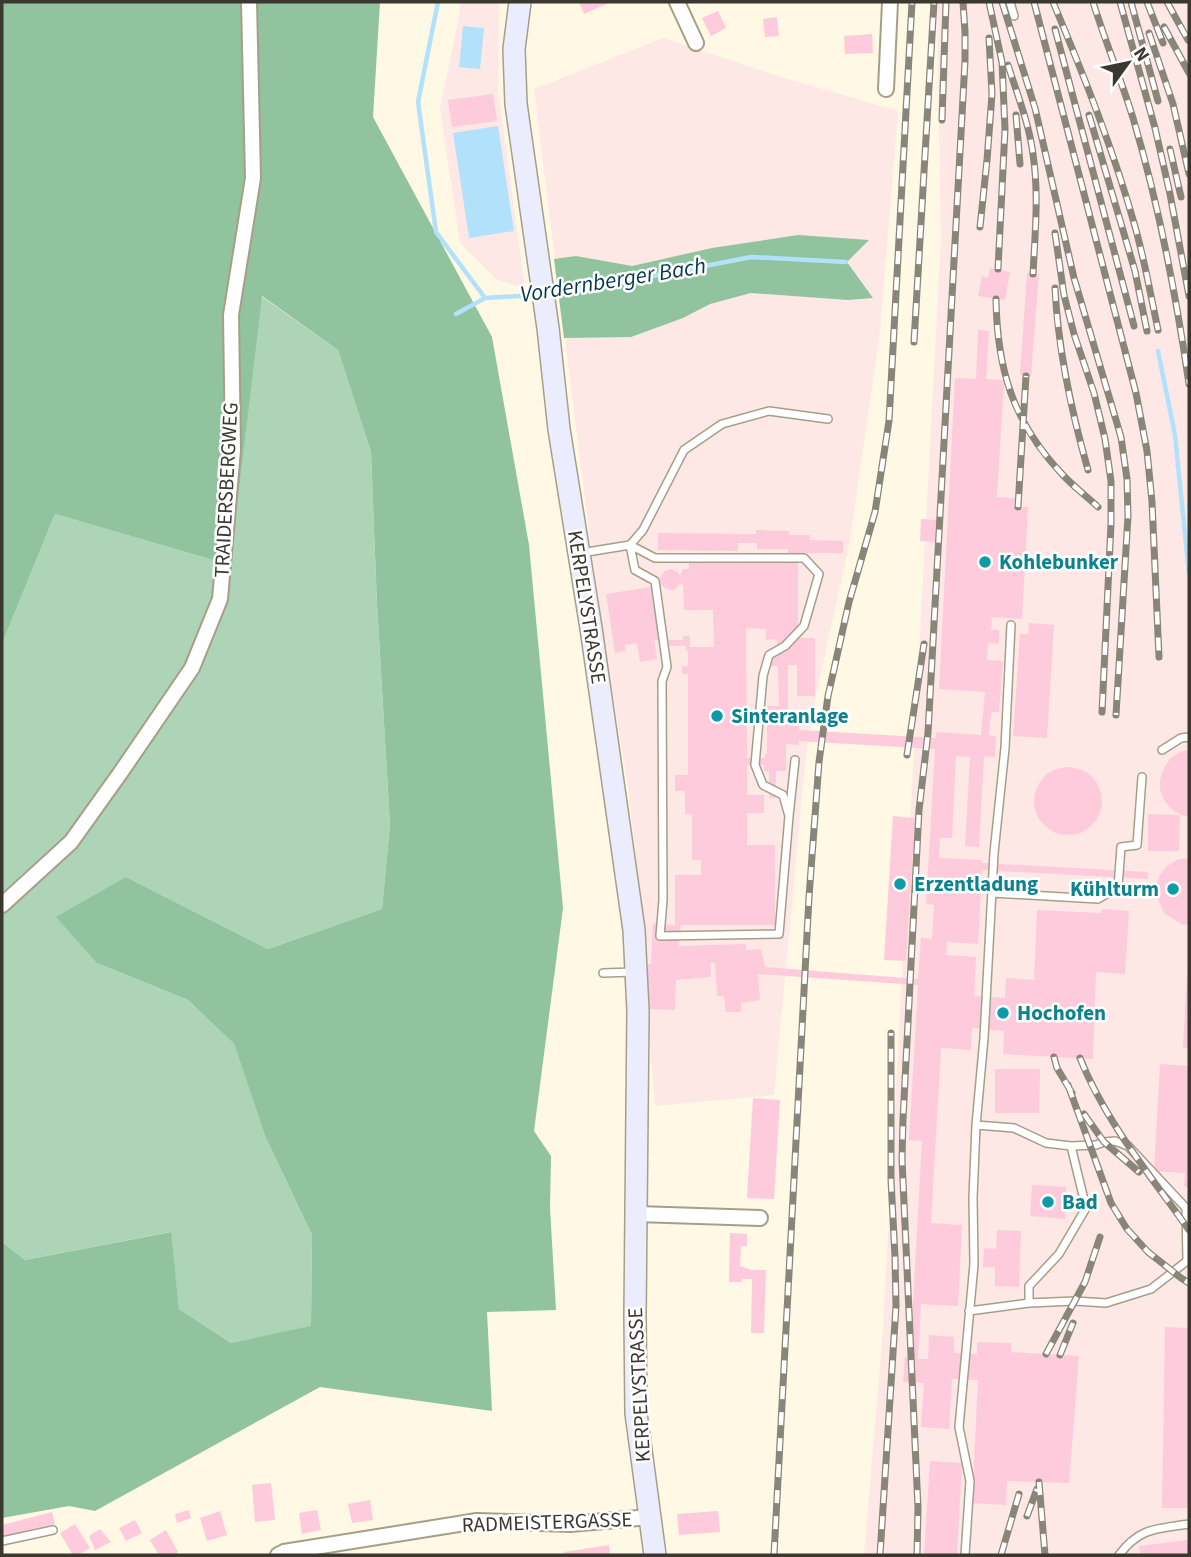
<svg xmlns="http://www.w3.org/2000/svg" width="1191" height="1557" font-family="'Source Sans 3',sans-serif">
  <rect width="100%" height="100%" fill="#fef8e4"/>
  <path fill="#fde8e5" d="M460,2h39l-1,89 27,197 -28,-8 -37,-37 -20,-135 20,-95z
    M937,2h252v1553h-325l19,-224 58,-1091z
    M663,38l111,37 124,36 -18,221 -31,214 -36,163 -8,54 -31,332 -119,11 -8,-97v-55l-19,-168 -20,-121 -17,-118 -57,-458z"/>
  <path fill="#aed4b8" d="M261,296l77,54 33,102 6,152 13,221 -8,84 -114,40 -142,-72 -29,86 91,37 46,44 31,92 47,99 -1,92 -80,16 -52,-34 -9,-77 -145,28 -23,-18v-598l53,-130 175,51z"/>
  <path fill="#90c39e" d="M2,2h378l-7,115 119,220 37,208 34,363 -29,223 17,25 -1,52 6,102 -69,2 5,99 -172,-24 -225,124 -26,-5 -67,12v-276l23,18 146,-28 8,77 52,34 80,-17 1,-91 -47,-99 -31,-92 -46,-44 -91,-37 -41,-46 70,-40 142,72 114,-40 8,-84 -13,-221 -6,-152 -33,-102 -76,-54 -32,269 -175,-51 -53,130z
    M798,235l71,5 -22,22 26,36 -25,2 -97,-7 -41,11 -27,14 -52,19 -67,1 -10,-79 22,-3 56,10 80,-18z"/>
  <path fill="#b2e1fc" d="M463,26l21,2 -4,41 -21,-2z
    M498,126l16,105 -45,7 -16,-105z"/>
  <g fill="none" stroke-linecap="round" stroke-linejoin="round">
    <path stroke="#b2e1fc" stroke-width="4.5" d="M438,2l-20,100 18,130 49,66 51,-3
      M548,294l39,-5 164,-32 95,5
      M456,314l29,-16
      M1158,351l17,84 14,139"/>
  </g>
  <path fill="#fdcbdc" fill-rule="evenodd" d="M579,2h32l-27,12z
    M718,11l8,17 -15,8 -9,-18z
    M777,17l2,19 -14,1 -2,-18z
    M872,34l1,19 -28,1 -1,-18z
    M493,94l4,27 -45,6 -4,-27z
    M990,268l20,4 -5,28 -27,-4 4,-20 6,2z
    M1027,273l12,1 -8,102 -11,-1z
    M978,330l11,1 -3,48 18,1 -7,117 18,1 -1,8 14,1 -6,112 -30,-2 -1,13h8v14l-11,-1 -1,17 16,1 -4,51h-8l-2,23 7,1 -1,21 -11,-1 -5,91 -14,-1 5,-89 -14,-1 -4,82h-12l-1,20 43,2v3l166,9v7l-166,-9 -4,74 -31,-2 -1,13 30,2 -2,39 31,2 1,-20 28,2 3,-70 64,3 1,-4 27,2 -4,63 -29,-2 -3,87 -90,-5 1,-23 -32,-3 -1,22 -30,-2 -10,175 31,2 -4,81 -37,-2 -3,55h10l1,-24 25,2v16l23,1v-12l34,1v9l68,4 -10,127 -62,-2 -1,24 -34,-2 6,-123 -26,-1 -3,50 -28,-2 3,-44 -21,-1 2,-25h5l12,-216 -13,-1 9,-155 -160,-11 2,26 -19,3v9h-15l-2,-16h-7l-2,-33h-5l1,14 -35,3 -1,30 -28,-1 1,-45h3l2,-41 22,2v-50h26v-15h-9v-46h-7v-23h-10v-16h13v-101h-6v-8h6v-15h-2v-5h-17v-6h14v-4h7v11h24l-1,-37h-29l-1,-25 -3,-2 -3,5 -5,2 -5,-1 -6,-4 -1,-5 1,-5 4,-4 6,-2 7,3 2,4 3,-7h6v-6h99v-14h-31v-6h-19v8l-80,-1v-17l98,1v-4l33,1v4h21v5l33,1v12h-45v85h17v58h-18v-31h-9v47h11v18l137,8v-6l45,3 4,-43 -46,-3 16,-311 21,1zM746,628l20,1v11l11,-1 1,16h-7v11h7l1,40h-12v48h-2v4h-18zM799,741l136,8 -9,155 8,1 -2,34 -11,-1 -3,41 -153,-12 -4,-18 -15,1v-6l-67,2 2,-21h94v-80h-28v-32h17v-18h-17v-30h17v6h5v27h7v-27h10v-27l13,1z
    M921,519l15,1 -1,22 -15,-1z
    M651,587l8,53h-5l3,19 -17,3 -3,-19 -12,2 1,6 -11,2 -9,-59z
    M1029,623l25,2 -7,113 -34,-2 7,-102h8z
    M1189,750v67l-8,-2 -10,-6 -7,-9 -4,-10v-11l4,-11 6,-9 10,-7z
    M1034 801a34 34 0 1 1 68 0a34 34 0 1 1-68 0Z
    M1148,814l32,1 -1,36h-31z
    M893,816l22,2 -9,143 -22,-1z
    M1189,858v67l-8,-1 -17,-11 -8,-18 1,-12 3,-8 7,-9 12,-7z
    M1187,973h2v75h-6z
    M1160,1064l29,2v123l-5,-3 1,-13 -31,-2z
    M995,1069h45l-1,44h-44z
    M753,1098l27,2 -6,99 -27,-1z
    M1032,1185l34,2 -1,32 -35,-3z
    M997,1230l24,1 -2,56 -24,-1v-19h-12l1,-19 12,1z
    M730,1233l17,1v12h-6l-1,20 12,4h14l-2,63h-13l1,-54h-10v3h-13z
    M1165,1327l24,1v180h-27z
    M930,1461l32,2 -5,92h-33z
    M271,1483l4,37 -20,2 -3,-37z
    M370,1500l3,20 -21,3 -4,-19z
    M189,1510l2,8 -14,5 -2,-9z
    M317,1510l4,20 -19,4 -3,-21z
    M220,1511l7,24 -20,6 -7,-23z
    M718,1511l2,21 -41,3 -2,-21z
    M52,1512l3,12 -53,13v-12z
    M135,1520l7,13 -16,8 -7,-13z
    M75,1524l15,24 -12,7h-5l-13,-22z
    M100,1529l11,13 -16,8 -6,-14z
    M166,1530l12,22 -5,3h-14l-9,-15z
    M1189,1540v15h-49l-1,-9z
    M609,1545l1,10h-46v-3z"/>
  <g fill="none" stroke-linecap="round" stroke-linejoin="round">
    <defs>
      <path id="lane" d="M1010,2l4,14
        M581,553l49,-8 13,-15 41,-80 38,-26 47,-13 59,8
        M1162,750l19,-12 8,-1
        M789,816l-6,-21 -20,-10 -8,-20 8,-89 6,-21 16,-9 19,-20 15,-52 -15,-16h-149l-25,-13 5,25 20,11 12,86 -5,14 1,219 -3,36 119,-2 10,-118 6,-56
        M992,893l106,6 20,-12 3,-40 16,-2 5,-68
        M603,973l31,-1
        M976,1125l8,-87 10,-185 11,-105 6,-123
        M1071,1146l15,62 -27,46 -30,32v17l46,-2 31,2 45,-14 36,-28
        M969,1311l60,-8
        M2,1541l51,-11
        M965,1555l5,-74 -11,-54 15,-163 -1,-66 3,-73 38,3 32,15 25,3 25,-1 8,-3 11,-1 13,5 58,62 1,53 2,1
        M1119,1555c21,-28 38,-26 70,-31"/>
      <path id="street" d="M677,2l19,41
        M886,89l4,-87
        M2,905l69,-63 50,-70 71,-104 28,-69 13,-149 -2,-135 22,-137 -4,-176
        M637,1214l123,4
        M278,1555l6,-3 193,-31 93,3 80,-7"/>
      <path id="secondary" d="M520,2l-6,47 2,55 32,224 11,101 32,199 43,302 4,81 -3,304 1,98 19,142"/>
    </defs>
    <use href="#lane" stroke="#a69f88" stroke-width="10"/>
    <use href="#street" stroke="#a69f88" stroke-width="18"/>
    <use href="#secondary" stroke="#a69f88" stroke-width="24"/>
    <use href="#lane" stroke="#fff" stroke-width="7"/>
    <use href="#street" stroke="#fff" stroke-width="14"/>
    <use href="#secondary" stroke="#ececff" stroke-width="21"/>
    <defs>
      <path id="rail" d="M989,2l13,60 3,67 -7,140
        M1002,2l33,106 39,170 47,159 6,42 1,37 -12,199
        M1034,2l102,391 11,58 5,51 7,155
        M1053,2c31,74 61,149 83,228 9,33 15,66 22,100
        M1093,2c12,39 28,77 40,116 26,87 43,177 56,266
        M1120,2l35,126 15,66 19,102
        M1131,2l27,99
        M1147,2l16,41
        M1167,2l21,38
        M1164,27l25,46
        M1055,29l79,297
        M1149,33l24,71 16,70
        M1008,65c9,29 21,58 25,89 6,40 2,80 0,120
        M1016,115l4,49
        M1089,115l46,156 12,60
        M942,120l4,-118
        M1170,149l11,48
        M980,227l7,-67 5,-66 -3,-56
        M1055,233l9,62 10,39 20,59 11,46 6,42v43l-9,188
        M1055,288c3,62 16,122 33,182
        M996,299c1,70 17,123 66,175 11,12 24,22 36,33
        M914,342l20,-340
        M1018,507l8,-131
        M907,755l17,-111
        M1054,1057l3,11 15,25
        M1080,1058c25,63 70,117 109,172
        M1068,1085l43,118 16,26 21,23 33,26 8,5
        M1084,1114l20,28 35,30
        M1046,1354l39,-72 15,-45
        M1060,1355l13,-32
        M1039,1482l6,73
        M1027,1516l10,-27
        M774,1555l35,-658 10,-135 9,-66 21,-94 26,-90 14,-91 23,-419
        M880,1555l16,-249 -1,-49 -4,-77v-147
        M917,1555l1,-47 -16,-349 1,-40 16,-309 9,-77 37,-672v-29l-2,-30
        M1001,1555l18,-61"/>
    </defs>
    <use href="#rail" stroke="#898578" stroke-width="7"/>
    <use href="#rail" stroke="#fff" stroke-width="4.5" stroke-dasharray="13" stroke-linecap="butt"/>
  </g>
  <g fill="#0f9aa8" stroke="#fff" stroke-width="2.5">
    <circle cx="985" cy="562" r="7"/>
    <circle cx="717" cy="716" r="7"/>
    <circle cx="900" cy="884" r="7"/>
    <circle cx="1173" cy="889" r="7"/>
    <circle cx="1003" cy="1013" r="7"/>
    <circle cx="1048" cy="1202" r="7"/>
  </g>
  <g text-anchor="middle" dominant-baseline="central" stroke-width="5" stroke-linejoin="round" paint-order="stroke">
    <g font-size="21" fill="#3b382f" stroke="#fff">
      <text transform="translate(226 490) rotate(-87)">TRAIDERSBERGWEG</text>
      <text transform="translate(587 607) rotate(81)">KERPELYSTRASSE</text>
      <text transform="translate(639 1385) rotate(-93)">KERPELYSTRASSE</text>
      <text transform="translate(547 1522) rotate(-2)">RADMEISTERGASSE</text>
    </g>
    <g font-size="21" font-weight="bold" fill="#0d838f" stroke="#fff" text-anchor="start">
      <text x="999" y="562">Kohlebunker</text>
      <text x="731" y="716">Sinteranlage</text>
      <text x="914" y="884">Erzentladung</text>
      <text x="1159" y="889" text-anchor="end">Kühlturm</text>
      <text x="1017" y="1013">Hochofen</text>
      <text x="1062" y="1202">Bad</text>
    </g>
    <g font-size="23" font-style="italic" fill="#04374e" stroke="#fff">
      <text transform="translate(613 280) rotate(-9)">Vordernberger Bach</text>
    </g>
  </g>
  <rect width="1191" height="1557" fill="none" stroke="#3b382f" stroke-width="7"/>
  <g transform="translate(1128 63) rotate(57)" stroke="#ffffff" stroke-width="5" paint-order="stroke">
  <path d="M0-5L12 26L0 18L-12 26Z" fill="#3b382f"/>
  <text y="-10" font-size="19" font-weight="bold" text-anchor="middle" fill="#3b382f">N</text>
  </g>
</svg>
